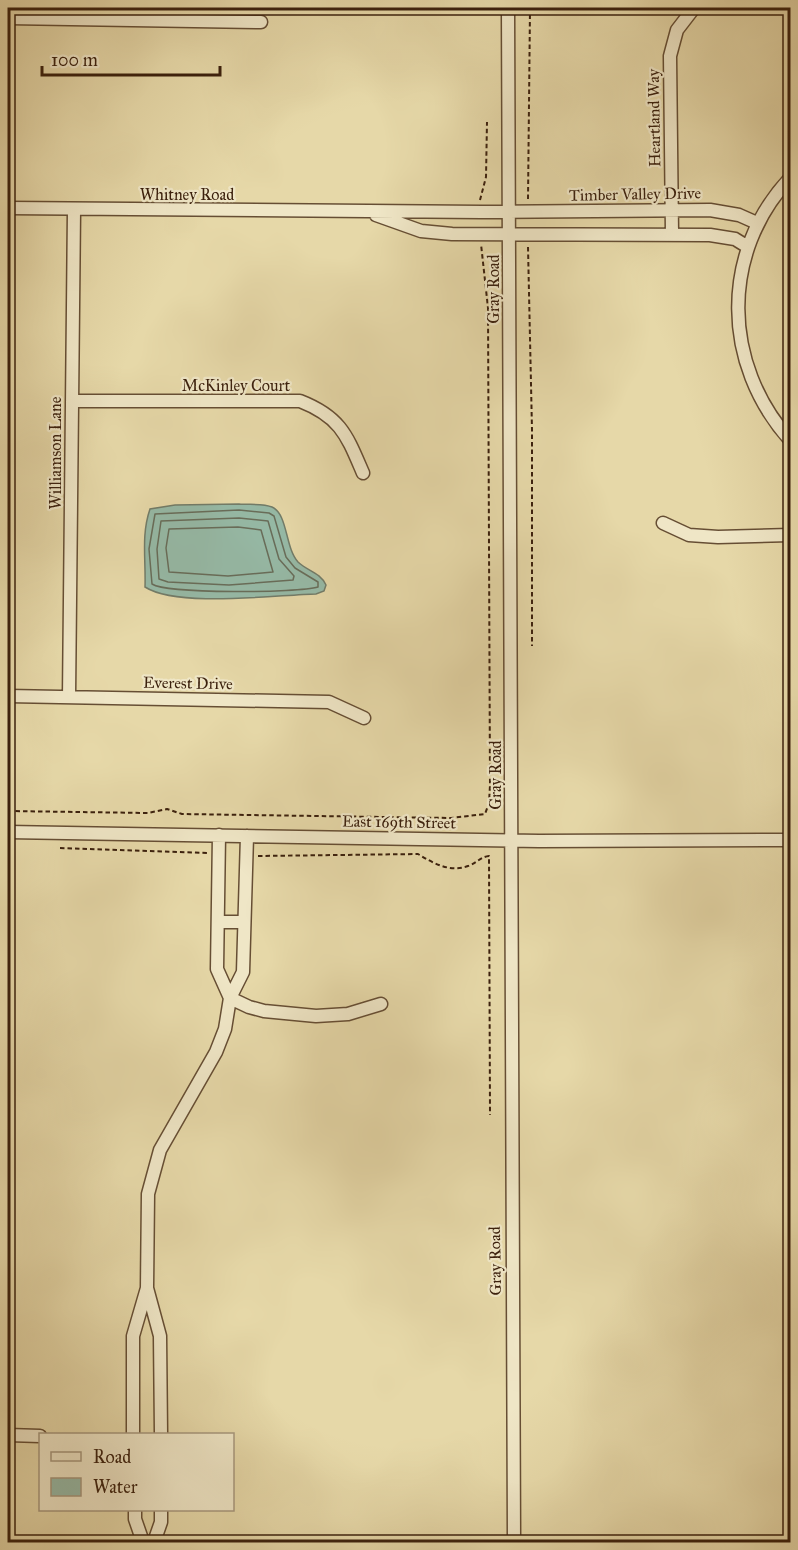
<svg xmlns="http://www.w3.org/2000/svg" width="798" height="1550" font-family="'IM FELL Great Primer',serif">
  <rect width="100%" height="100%" fill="#e6d8a8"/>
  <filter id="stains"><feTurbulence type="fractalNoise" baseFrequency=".00333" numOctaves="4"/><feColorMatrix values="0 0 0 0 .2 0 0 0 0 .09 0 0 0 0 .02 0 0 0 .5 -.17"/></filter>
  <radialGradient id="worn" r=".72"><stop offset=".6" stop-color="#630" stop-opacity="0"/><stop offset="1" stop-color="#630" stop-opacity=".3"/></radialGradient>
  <path fill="#96baa7" stroke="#727c69" stroke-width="1.5" d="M239,504c10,1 24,-1 33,3 16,7 13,41 26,55 9,9 22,10 28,23l-2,6 -8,3c-41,1 -138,14 -171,-7 1,-27 -4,-52 5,-78l25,-4z"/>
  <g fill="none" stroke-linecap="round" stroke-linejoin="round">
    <path stroke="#686d5a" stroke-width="1.5" d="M239,510l30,3 5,3 12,41 9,11 23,14v5c-20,6 -150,7 -166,-3l-3,-35 6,-35z
      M239,518l29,3 11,38 15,17 -1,4 -64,5 -61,-3 -9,-3 -2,-30 4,-28z
      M238,527l23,3 12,42 -45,4 -59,-4 -3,-24 3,-19z"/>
    <defs>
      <path id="minor" d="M508,8l6,1534
        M8,18l253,4
        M790,178c-70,75 -68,186 0,262
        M8,208l474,4 228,-2 29,5 18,8
        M376,215l45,16 31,3 258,1 25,4 13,8
        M672,234l-2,-178 7,-26 17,-22
        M72,401h228c41,16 47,35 63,72
        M663,523l26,12 29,2 72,-2
        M8,696l321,6 35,16
        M69,697l5,-487
        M8,832l531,9 251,-1
        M219,835l-2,134 13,29 19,9 15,4 52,5 32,-2 33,-10
        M218,922h26
        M133,1434v-98l14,-48
        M161,1434l-1,-98 -13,-48 1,-94 12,-44 56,-98 9,-23 5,-31 13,-26 4,-136
        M8,1435l32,1
        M135,1510v9l8,23
        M154,1542l7,-20v-12"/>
    </defs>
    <use href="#minor" stroke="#664e34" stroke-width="15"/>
    <path stroke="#3b200d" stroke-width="2" stroke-dasharray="4.5 3" stroke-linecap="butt" d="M528,199l2,-191
      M480,200l6,-23 1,-55
      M528,247l4,183v216
      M8,811l140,2 19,-4 15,5 269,4 34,-4 4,-11 1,-18 -2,-477 -7,-64
      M60,848l147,5
      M258,856l160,-2c15,9 32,19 50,12 9,-3 12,-9 21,-10l1,259"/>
    <use href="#minor" stroke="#efe6c6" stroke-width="12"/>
  </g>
  <g text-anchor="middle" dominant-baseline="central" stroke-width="4.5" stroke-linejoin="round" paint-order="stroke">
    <g font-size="16" fill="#3b200d" stroke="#efe6c6">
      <text transform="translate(654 118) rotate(-91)">Heartland Way</text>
      <text x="187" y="194">Whitney Road</text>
      <text transform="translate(635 194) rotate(-1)">Timber Valley Drive</text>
      <text transform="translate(493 289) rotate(-90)">Gray Road</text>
      <text x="236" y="385">McKinley Court</text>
      <text transform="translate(55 453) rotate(-90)">Williamson Lane</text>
      <text transform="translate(188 683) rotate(1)">Everest Drive</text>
      <text transform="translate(495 775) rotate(-90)">Gray Road</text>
      <text transform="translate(399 822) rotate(1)">East 169th Street</text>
      <text transform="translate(495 1261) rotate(-91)">Gray Road</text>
    </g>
  </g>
  <rect width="798" height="1550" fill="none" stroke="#e6d8a8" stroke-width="30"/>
  <rect x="9" y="9" width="780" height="1532" fill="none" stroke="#3b200d" stroke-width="3"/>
  <rect x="15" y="15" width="768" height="1520" fill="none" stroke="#3b200d" stroke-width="1.5"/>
  <rect x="39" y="1433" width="195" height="78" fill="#efe6c6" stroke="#a7977c" stroke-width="1.5"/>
  <rect x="51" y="1452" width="30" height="9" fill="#efe6c6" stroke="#a7977c" stroke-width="1.5"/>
  <text x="93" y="1463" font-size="18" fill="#3b200d">Road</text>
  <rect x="51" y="1478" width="30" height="18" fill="#96baa7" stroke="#a7977c" stroke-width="1.5"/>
  <text x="93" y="1493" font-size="18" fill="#3b200d">Water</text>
  <path d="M42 66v9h178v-9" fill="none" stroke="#3b200d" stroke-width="3"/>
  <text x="51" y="66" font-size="18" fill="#3b200d" stroke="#efe6c6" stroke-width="4.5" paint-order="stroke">100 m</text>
  <rect width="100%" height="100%" filter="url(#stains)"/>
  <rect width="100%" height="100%" fill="url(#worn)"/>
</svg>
